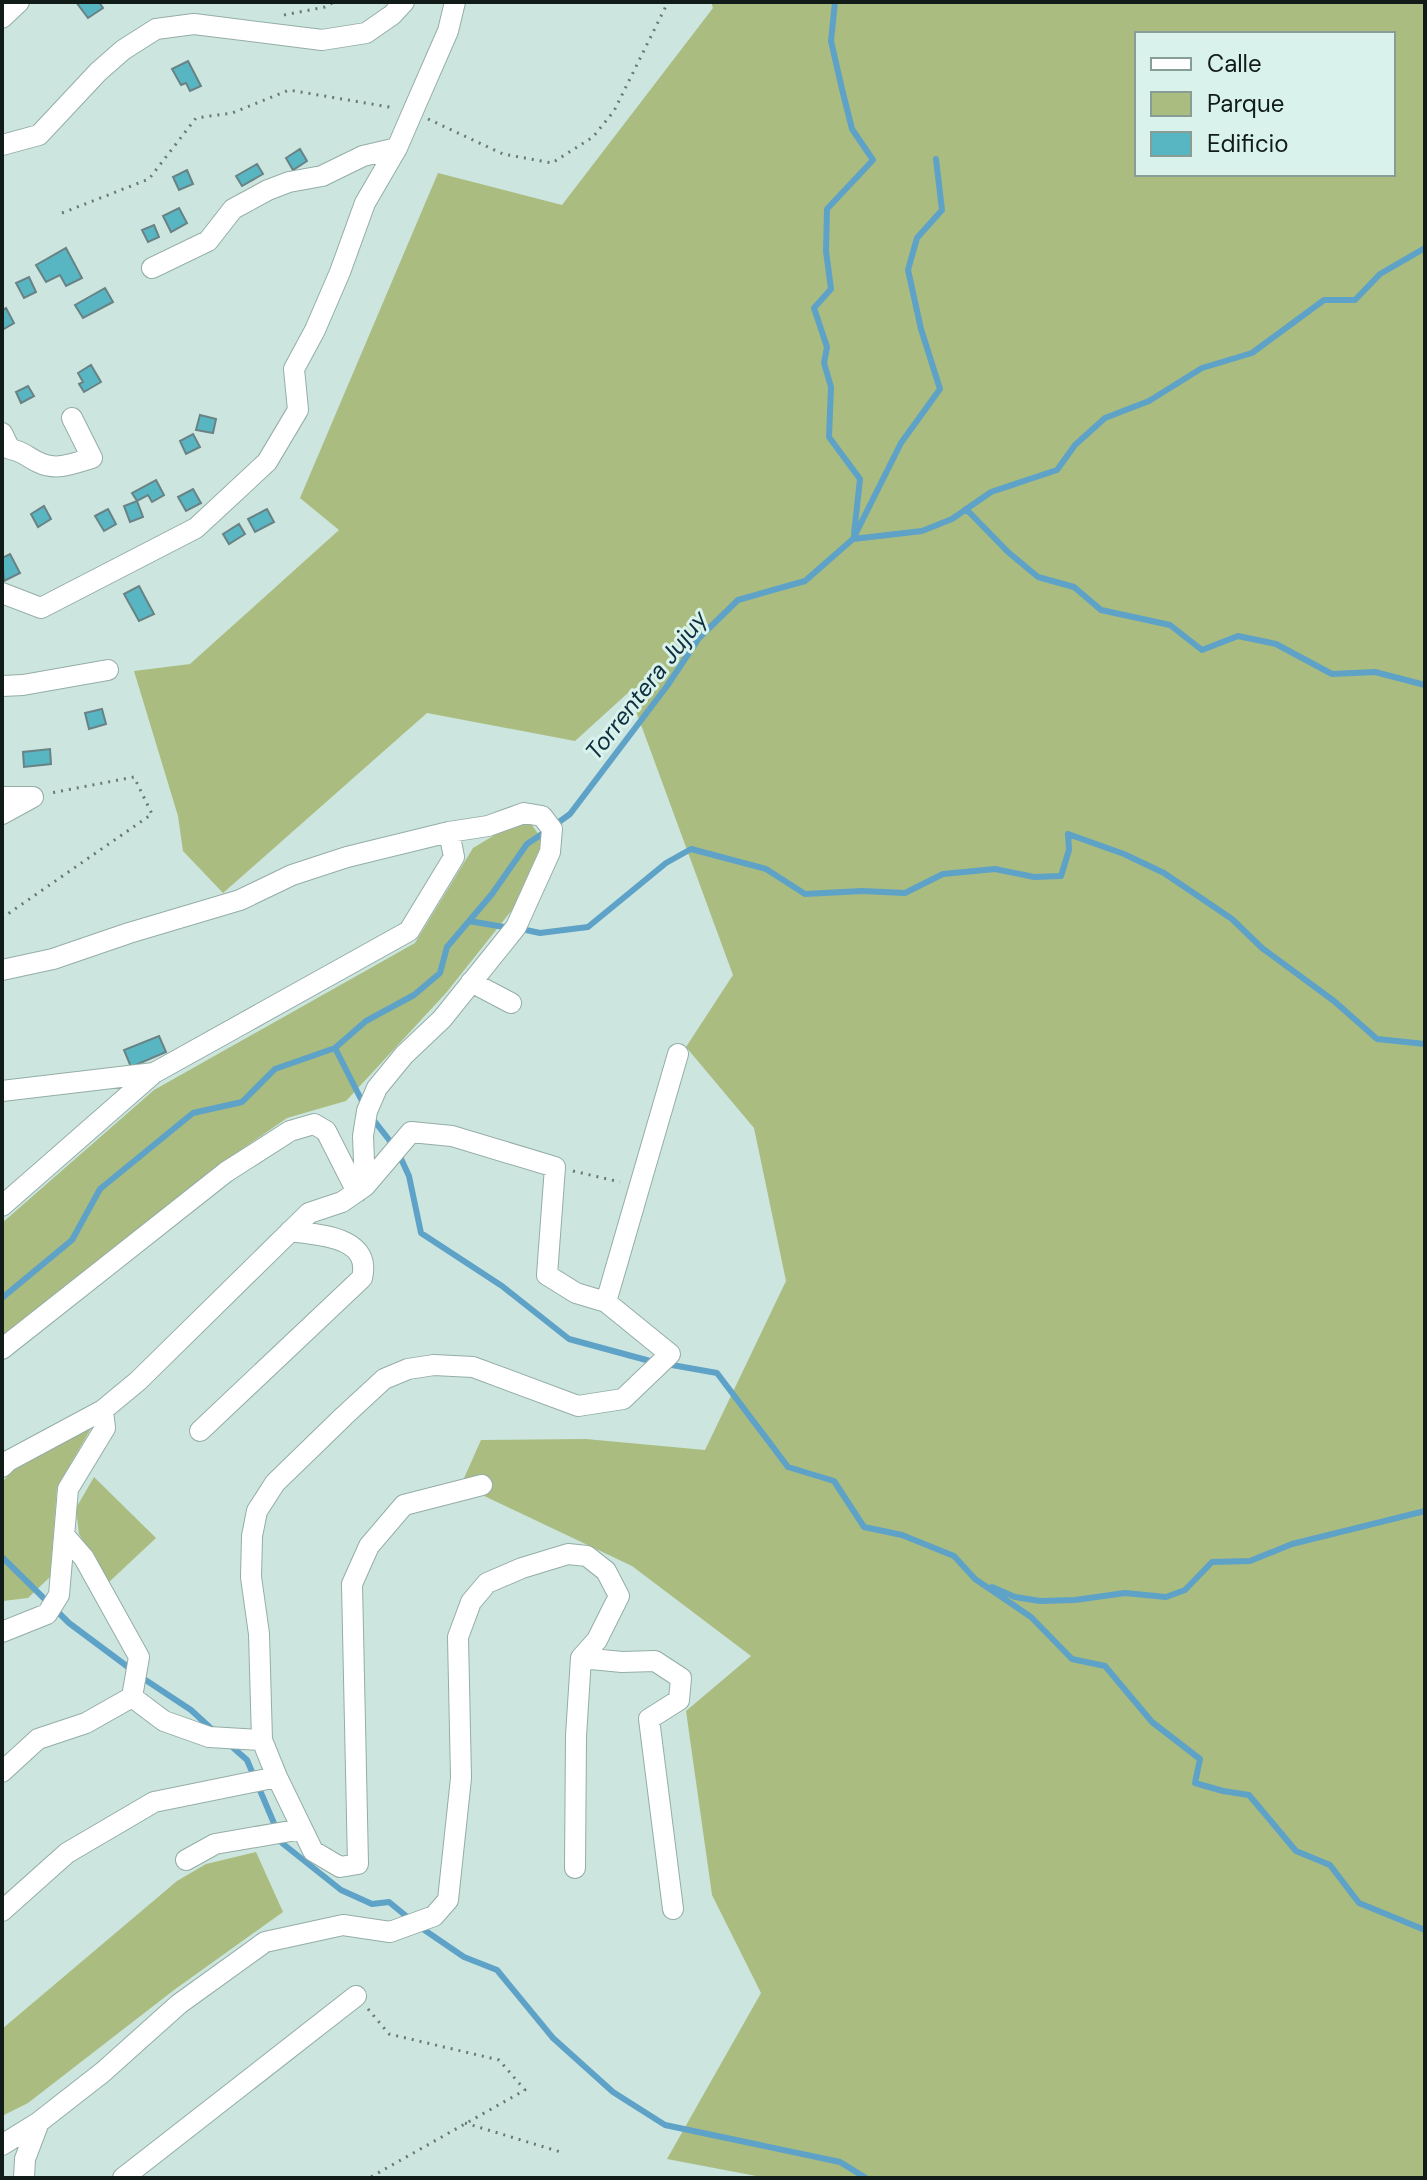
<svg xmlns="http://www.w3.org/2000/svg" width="1427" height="2180" font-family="'DM Sans',sans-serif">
  <rect width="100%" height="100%" fill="#cce6df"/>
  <path fill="#aabc80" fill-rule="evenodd" d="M711,2h714v2176h-658l-100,-19 94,-166 -49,-98 -26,-184 65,-55 -119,-90 -171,-81 20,-45 105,-1 119,11 81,-169 -32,-153 -68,-81 47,-72 -104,-283 -54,49 -148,-28 -204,180 -40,-42 -5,-35 -44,-145 56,-7 149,-134 -39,-32 138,-325 124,32 151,-197zM1137,34h256v140h-256z
    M513,824l19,1 11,16 -31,69 -66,83 -100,108 -59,17 -67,46 -218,173v-114l152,-133 261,-147 58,-95z
    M93,1425l-36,62 -7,90 -22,21 -25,3 -1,-119 12,-12z
    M94,1477l62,61 -48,45 -29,-49 -3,-26z
    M256,1852l27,60 -109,78 -146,113 -26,13v-87l175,-148 29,-17z"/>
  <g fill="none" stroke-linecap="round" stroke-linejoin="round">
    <path stroke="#5ea2c8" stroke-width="6" d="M835,2l-4,39 11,48 10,40 21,31 -46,49 -1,42 5,38 -17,19 13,39 -3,16 7,24 -2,50 31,42 -6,55
      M966,509l42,43 30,25 36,10 27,23 69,15 32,25 36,-14 38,8 56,30 43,-2 50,13
      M853,539l69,-8 30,-12 39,-27 66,-22 18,-25 30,-27 44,-17 53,-33 50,-15 72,-53h31l25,-26 45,-26
      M559,822l11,-8 97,-128 32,-48 39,-38 67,-19 48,-42 48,-96 39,-54 -19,-60 -13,-59 9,-32 25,-28 -6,-51
      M469,921l35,6
      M526,930l14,3 48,-6 78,-64 25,-14 75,20 39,25 57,-3 43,2 38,-19 52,-5 39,8 27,-1 8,-26 -1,-16 56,20 40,19 68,46 30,29 72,53 43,38 48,5
      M335,1048l29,57
      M372,1118l25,32 12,26 12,57 81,53 67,53 81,22
      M2,1298l70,-58 28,-51 93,-76 49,-11 33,-33 60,-21 31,-27 48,-26 26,-22 7,-26 45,-53 35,-50 15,-10
      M672,1365l45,8 71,94 46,14 30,46 38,8 52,21 21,23 56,38 41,42 33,7 47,56 48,37 -5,24 28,8 26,4 47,56 34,14 29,38 66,27
      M2,1557l67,66 63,47
      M992,1587l23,10 25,4 35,-1 50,-7 41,4 19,-7 27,-28 38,-1 42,-17 133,-33
      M141,1677l50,33 24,22
      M230,1745l17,15 29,68
      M280,1838l2,5 59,47 31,14 17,-2 22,18
      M420,1927l44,30 33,13 56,68 60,54 52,33 175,37 26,16"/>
  </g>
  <path fill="#58b5c2" stroke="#698285" stroke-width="2" d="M76,2h23l4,6 -15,10z
    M188,61l13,25 -11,5 -4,-8 -5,2 -9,-16z
    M300,149l7,12 -14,9 -7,-12z
    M257,164l6,10 -21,12 -6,-10z
    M187,170l6,14 -14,6 -6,-13z
    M179,208l8,15 -16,9 -8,-16z
    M154,225l5,12 -11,5 -6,-12z
    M66,248l16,30 -16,8 -6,-11 -14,7 -10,-17z
    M29,277l7,15 -12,6 -8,-15z
    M105,288l8,14 -30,16 -8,-13z
    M6,308l8,15 -12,7v-19z
    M91,365l10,17 -17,10 -5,-8 4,-2 -5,-9z
    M28,386l6,10 -13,7 -5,-11z
    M200,415l16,4 -3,14 -17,-3z
    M193,434l7,13 -14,7 -6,-13z
    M156,480l8,15 -12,7 -4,-7 -11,6 -5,-8z
    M193,489l8,14 -15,8 -8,-14z
    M137,501l6,16 -13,5 -6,-16z
    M44,506l7,13 -13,8 -7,-13z
    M108,509l8,15 -12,7 -9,-15z
    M267,509l7,13 -19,10 -7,-13z
    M239,524l6,10 -16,10 -6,-10z
    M10,554l10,19 -16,8 -2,-23z
    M139,586l15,28 -15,7 -15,-27z
    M102,709l4,15 -17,5 -4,-16z
    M50,749l1,15 -27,3 -1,-15z
    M159,1036l7,16 -35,15 -7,-17z"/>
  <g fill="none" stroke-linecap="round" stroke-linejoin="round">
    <defs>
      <path id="minor" d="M2,18l17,-16
        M2,145l37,-10 59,-63 25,-22 33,-21 38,-5 128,16 44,-7 26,-18 12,-13
        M152,268l56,-27 25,-32 35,-19 21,-8 33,-6 41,-20 34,-8
        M2,433l8,16c13,2 18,9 30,14 17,8 35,0 52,-5l-20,-40
        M2,593l39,15 155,-80 71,-66 31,-52 -4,-41 21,-39 25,-58 25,-69 32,-55 16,-37 35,-80 7,-29
        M2,686l21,-1 85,-15
        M2,797h31l-31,17
        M2,970l51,-11 76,-26 111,-33 52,-25 55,-18 102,-25 39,-6 36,-13 18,3 10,13 -2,23 -34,75 -74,92 -38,36 -27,33 -10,23 -4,25 2,50 -23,16 -33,11 -171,168 -35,29 -95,51 -6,6
        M471,982l40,21
        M2,1091l152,-18
        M365,1186l46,-54 41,4 103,31 -8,108 29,18 30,9
        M2,1206l152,-133 255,-142 45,-74 -5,-25
        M2,1349l224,-177 64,-41 24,-7 12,7 31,61
        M200,1431l162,-153c10,-42 -44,-43 -72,-47
        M482,1485l-78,20 -35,41 -17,38 6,280 -18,3 -27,-16 -36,-74 -15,-37 -3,-106 -8,-57 1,-41 5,-25 18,-28 69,-67 40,-37 24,-10 26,-4 39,2 105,39 45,-7 47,-45 -64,-52 72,-248
        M2,1632l45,-18 12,-19 9,-106 37,-61 -2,-18
        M581,1658l41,4 33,-1 26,17 -2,22 -30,19 24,190
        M132,1697l32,24 45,16 53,3
        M2,1772l36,-33 48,-16 46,-26 7,-40 -55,-99 -20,-23
        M186,1860l29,-16 87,-15
        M2,1911l65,-58 87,-51 123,-25
        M2,2145l37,-23 64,-50 76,-68 86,-62 78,-17 47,7 44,-16 14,-16 13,-122 -3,-141 13,-35 16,-19 35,-15 46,-14 19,2 19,15 13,25 -22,44 -16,18 -5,78 -1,132
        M24,2178l1,-19 14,-37
        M123,2178l233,-182"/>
    </defs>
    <use href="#minor" stroke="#94ada7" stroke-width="22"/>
    <path stroke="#687974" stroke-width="3" stroke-dasharray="2 6" stroke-linecap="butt" d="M284,15l41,-8 9,-5
      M428,119l75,35 49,9 41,-26 21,-26 54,-109
      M62,213l87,-34 47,-61 36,-5 57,-23 106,18
      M2,918l150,-104 -18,-37 -83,16
      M573,1171l47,11
      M368,2009l21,25 110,26 26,30 -156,88
      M465,2123l99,30"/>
    <use href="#minor" stroke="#fff" stroke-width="20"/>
  </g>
  <g text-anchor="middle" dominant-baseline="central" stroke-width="6" stroke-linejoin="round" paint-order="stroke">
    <g font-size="24" font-style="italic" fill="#0e2e3f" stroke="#d9f3ec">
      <text transform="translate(646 685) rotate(-52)">Torrentera Jujuy</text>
    </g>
  </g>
  <rect width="1427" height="2180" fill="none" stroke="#111b18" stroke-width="8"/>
  <rect x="1135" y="32" width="260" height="144" fill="#d9f3ec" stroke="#899d97" stroke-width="2"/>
  <rect x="1151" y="58" width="40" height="12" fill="#ffffff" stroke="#899d97" stroke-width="2"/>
  <text x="1207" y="72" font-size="24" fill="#111b18">Calle</text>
  <rect x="1151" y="92" width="40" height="24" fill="#aabc80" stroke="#899d97" stroke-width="2"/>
  <text x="1207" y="112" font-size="24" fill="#111b18">Parque</text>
  <rect x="1151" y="132" width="40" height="24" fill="#58b5c2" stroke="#899d97" stroke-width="2"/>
  <text x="1207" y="152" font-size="24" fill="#111b18">Edificio</text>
</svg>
